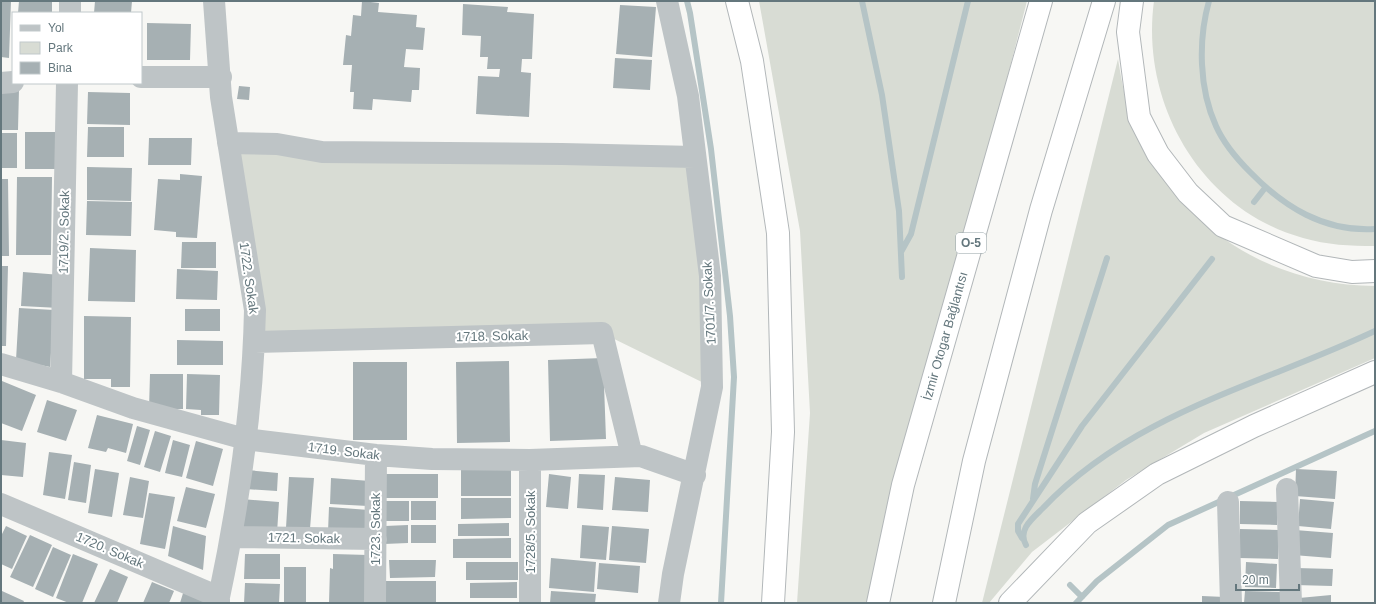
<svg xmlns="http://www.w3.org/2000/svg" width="1376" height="604" font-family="Helvetica,sans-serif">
  <rect width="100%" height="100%" fill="#f7f7f4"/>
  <path fill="#d8dcd4" d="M759,1h268l-155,602h-75l13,-190 -10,-182z
    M1154,1h221v245c-25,0 -48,-1 -72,-8 -102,-28 -163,-135 -149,-237z
    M1118,59c3,18 6,36 12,53 37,107 132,173 245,174v72l-171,75 -78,47 -94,72 -43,51h-7z
    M228,143l467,14 17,230 -110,-54 -347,9z"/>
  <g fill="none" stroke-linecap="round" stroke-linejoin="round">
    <path stroke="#b5c4c6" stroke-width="6" d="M687,1l3,12 21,136 19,167 4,61 -13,226
      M862,1l20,94 17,116 3,66
      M1209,1c-11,39 -10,88 7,125 8,18 20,32 34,46 34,35 74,60 125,57
      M1254,202l11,-14
      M901,252l10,-18 57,-233
      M1033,499l2,-15 72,-226
      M1022,538l-4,-7v-7l64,-98 130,-167
      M1026,545c-9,-15 7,-27 17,-37 90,-95 218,-123 332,-177
      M1070,585l12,12
      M1076,603l21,-22 71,-56 207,-94"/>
  </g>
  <path fill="#a6b0b3" d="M1,1h10l-2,57 -8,-1z
    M19,1h33v12h-34z
    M95,1h37l-1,12h-37z
    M362,1l17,2 -1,9 39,3 -1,12 9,1 -2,22 -17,-1 -2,18 16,1 -1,22h-7l-1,12 -38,-3 -1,11 -19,-1 1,-17h-4l2,-27h-9l3,-30 5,1 2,-21 8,1z
    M463,4l45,3 -1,5 27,2 -2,45h-10l-1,13 10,1 -2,44 -53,-3 2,-38 21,1 1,-8h-13l1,-12h-8l1,-21 -19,-1z
    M620,5l36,2 -4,50 -36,-3z
    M147,23l44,1 -1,36h-43z
    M615,58l37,2 -2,30 -37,-2z
    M239,86l11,1 -1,13 -12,-1z
    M1,89h18l-1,41h-17z
    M88,92l42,1v32l-43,-1z
    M88,127h36v30h-37z
    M25,132h30v37h-30z
    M1,133h16v35h-16z
    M149,138h43l-1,27h-43z
    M87,167l45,1 -1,33 -44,-1z
    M180,174l22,2 -5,62 -21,-1v-5l-22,-2 4,-51 22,1z
    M17,177h35l-1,78h-35z
    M1,179h7l1,77h-8z
    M87,201l45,1 -1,34 -45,-1z
    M182,242h34v26h-35z
    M90,248l46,2 -1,52 -47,-1z
    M1,266h7l-2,80h-5z
    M177,269l41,2 -1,29 -41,-1z
    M23,272l38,3 -2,33 -38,-2z
    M19,308l35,2 -4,57 -34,-7z
    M185,309h35v22h-35z
    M84,316l47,1 -1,70h-19v-8h-27z
    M177,340l46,1v24h-46z
    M603,358l3,81 -56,2 -2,-81z
    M509,361l1,81 -53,1 -1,-81z
    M353,362h54v78h-54z
    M150,374h33v35h-34z
    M187,374l33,1 -1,40h-18v-5l-15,-1z
    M2,381l34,14 -14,36 -21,-8z
    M47,400l30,10 -11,31 -29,-9z
    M97,415l36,9 -7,29 -18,-5 -2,4 -18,-4z
    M137,426l13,4 -10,35 -13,-4z
    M155,431l16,5 -11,36 -16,-5z
    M1,440l25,3 -3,34 -22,-2z
    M173,440l17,5 -8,32 -17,-4z
    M196,441l27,8 -10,37 -27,-8z
    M49,452l23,3 -7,44 -22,-4z
    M74,462l17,3 -5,38 -18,-3z
    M95,469l24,4 -7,44 -24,-4z
    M1296,469l41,2 -2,28 -40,-3z
    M247,470l31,3 -1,18 -32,-2z
    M461,470h50v26h-50z
    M385,474h53v24h-53z
    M549,474l22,3 -3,32 -22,-2z
    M579,474l26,1 -2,35 -26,-2z
    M130,477l19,4 -6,37 -20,-3z
    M289,477l25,1 -4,51 -24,-1z
    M615,477l35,3 -2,32 -36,-2z
    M331,478l39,3 -2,25 -38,-2z
    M186,487l29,7 -9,34 -29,-7z
    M149,493l26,4 -10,52 -25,-5z
    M461,498h50v20l-50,1z
    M242,499l37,3 -2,31 -37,-2z
    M1300,499l34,3 -3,27 -33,-3z
    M383,501h26v20h-26z
    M411,501h25v19h-25z
    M1240,501l38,1 -1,23 -37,-1z
    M329,507l40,3 -2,25 -39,-3z
    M509,523v13h-51v-12z
    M408,525v18l-24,1 1,-18z
    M411,525h25v18h-25z
    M582,525l27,2 -3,33 -26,-2z
    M6,526l21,10 -15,33 -11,-5v-28z
    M173,526l33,10 -3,34 -35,-14z
    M612,526l37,3 -3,34 -37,-3z
    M1240,529l39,1 -1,29 -39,-1z
    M1295,530l38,3 -2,25 -38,-3z
    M30,535l22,10 -19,42 -23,-10z
    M511,538v20h-58v-19z
    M53,547l18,8 -18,42 -18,-8z
    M73,554l25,10 -16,39h-13l-13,-5z
    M245,554h35v25h-36z
    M333,554l35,1v48h-39l1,-35 3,1z
    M551,558l45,4 -2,30 -45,-4z
    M389,560h47l-1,17 -45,1z
    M466,562h52v18h-52z
    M1246,562l31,2 -1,24 -31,-1z
    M599,563l41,3 -2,27 -41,-4z
    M284,567h22v36h-22z
    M1296,568l37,1 -1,17 -37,-1z
    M110,569l18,8 -11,26h-23z
    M386,581h50v21h-50z
    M152,582l22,9 -5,12h-26z
    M517,582v16h-47v-15z
    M245,583l35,1 -1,19h-35z
    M184,590l25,13h-29z
    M2,591l22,10 -1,2h-22z
    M551,591l45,3 -1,9h-45z
    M1245,591l36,1 -1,11h-36z
    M1331,595v8h-32v-5z
    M1202,596l23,1 -1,6h-22z"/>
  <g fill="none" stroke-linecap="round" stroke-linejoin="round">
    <defs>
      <path id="highway" d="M737,1l15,60 26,172 5,199 -10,171
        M1132,1l-4,31 11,85 19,37 30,39 35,33 93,40 36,6 23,-1
        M878,603l25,-118 138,-484
        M944,603l30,-142 67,-251 63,-209
        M1010,603l77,-80 70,-49 97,-48 121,-54"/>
    </defs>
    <use href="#highway" stroke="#b2b7b9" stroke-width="24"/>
    <path stroke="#bec4c6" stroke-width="22" d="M214,1l7,96 34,213c-2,96 -16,193 -36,287v6
      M667,1l21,95 22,180 2,111 -39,187 -4,29
      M70,13v-12
      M141,77h80
      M1,83l12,-1
      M228,143l49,1 45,8 240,2 133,3
      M255,342l347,-9 30,123
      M1,364l60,18 72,26 112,31 131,16 56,4 98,1 111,-4 54,19
      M61,382l6,-299
      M1287,489l4,114
      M1228,502l3,101
      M1,504l218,93
      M231,537l145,2
      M375,603l1,-148
      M530,603v-143"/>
    <use href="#highway" stroke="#fff" stroke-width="22"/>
  </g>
  <g text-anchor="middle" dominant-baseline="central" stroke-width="4" stroke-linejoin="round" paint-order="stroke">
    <rect fill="#fff" stroke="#92a0a4" stroke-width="1" x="956" y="233" width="30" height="20" rx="3"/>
    <g font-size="12" font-weight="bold" fill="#64777d">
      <text x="971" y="243">O-5</text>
    </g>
    <g font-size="13" fill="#64777d" stroke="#fff">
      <text transform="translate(64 232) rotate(-89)">1719/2. Sokak</text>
      <text transform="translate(249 278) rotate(82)">1722. Sokak</text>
      <text transform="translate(709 303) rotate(-93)">1701/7. Sokak</text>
      <text transform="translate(492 336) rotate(-1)">1718. Sokak</text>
      <text transform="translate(945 336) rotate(-74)">İzmir Otogar Bağlantısı</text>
      <text transform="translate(344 451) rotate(7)">1719. Sokak</text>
      <text transform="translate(375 529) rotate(-90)">1723. Sokak</text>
      <text transform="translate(530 532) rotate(-90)">1728/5. Sokak</text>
      <text transform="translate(304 538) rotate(1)">1721. Sokak</text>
      <text transform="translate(110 550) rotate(23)">1720. Sokak</text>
    </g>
  </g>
  <rect width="1376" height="604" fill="none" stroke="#64777d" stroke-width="4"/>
  <rect x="12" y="12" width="130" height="72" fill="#ffffff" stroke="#c1c9cb"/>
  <rect x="20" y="25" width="20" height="6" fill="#bec4c6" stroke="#c1c9cb"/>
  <text x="48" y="32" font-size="12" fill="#64777d">Yol</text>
  <rect x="20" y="42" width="20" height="12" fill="#d8dcd4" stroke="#c1c9cb"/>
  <text x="48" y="52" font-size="12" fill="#64777d">Park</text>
  <rect x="20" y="62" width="20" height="12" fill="#a6b0b3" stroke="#c1c9cb"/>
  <text x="48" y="72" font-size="12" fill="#64777d">Bina</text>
  <path d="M1236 584v6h63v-6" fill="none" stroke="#64777d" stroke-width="2"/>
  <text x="1242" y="584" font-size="12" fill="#64777d" stroke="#ffffff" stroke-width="3" paint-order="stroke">20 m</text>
</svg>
